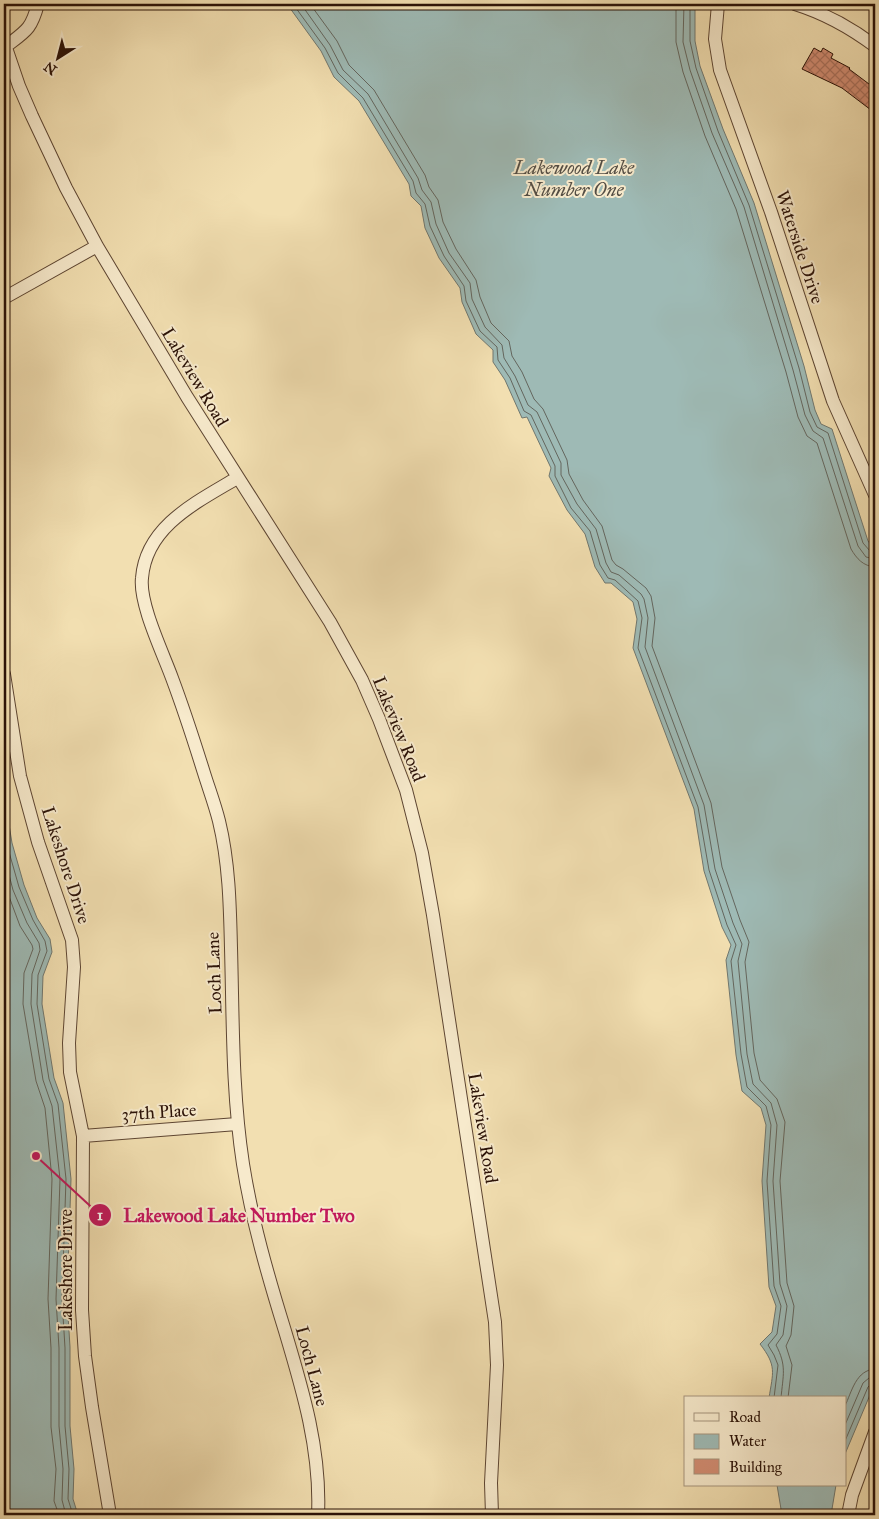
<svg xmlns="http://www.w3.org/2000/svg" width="879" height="1519" font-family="'IM FELL Great Primer',serif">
  <defs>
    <pattern id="building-cross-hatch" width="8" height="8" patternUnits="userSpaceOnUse" patternTransform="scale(1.25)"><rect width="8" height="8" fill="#d18c72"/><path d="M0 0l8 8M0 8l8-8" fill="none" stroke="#aa715c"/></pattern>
  </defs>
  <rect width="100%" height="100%" fill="#f2dfb1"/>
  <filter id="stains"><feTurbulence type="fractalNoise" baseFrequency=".004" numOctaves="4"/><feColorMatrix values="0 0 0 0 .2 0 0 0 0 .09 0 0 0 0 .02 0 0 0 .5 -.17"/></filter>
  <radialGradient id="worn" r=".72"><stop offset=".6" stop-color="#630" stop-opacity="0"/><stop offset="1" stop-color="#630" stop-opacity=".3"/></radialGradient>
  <path fill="#9ebab5" stroke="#70776f" d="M287,4h408v37l5,25 23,63 31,74 50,163 11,44 6,14 11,5 36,112 7,9v833l-30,71v-56h-76c4,-26 8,-32 -9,-54l12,-12 4,-26 -7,-19 -7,-106 4,-56 -5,-17 -19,-17 -6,-36 -10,-95 5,-15 -9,-18 -18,-56 -10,-62 -61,-161 4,-29 -4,-17 -22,-19h-6l-10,-16 -10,-33 -18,-24 -18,-34 2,-8 -24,-51 -5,1 -17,-38 -12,-18v-12l-17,-16 -14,-32 -2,-14 -21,-30 -14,-30 -4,-22 -10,-10 -2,-12 -50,-83 -25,-24 -13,-26z
    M4,794l8,49 12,42 13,33 13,21 2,13 -9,24 -1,28 12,74 9,25 8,76 -4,120 3,48v79l4,43 -1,30 5,16h-74z
    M777,1485h59l-5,30h-49z"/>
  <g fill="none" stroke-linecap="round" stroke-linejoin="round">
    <path stroke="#64665e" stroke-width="1" d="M293,4l32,44 13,25 25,25 50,83 3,12 9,11 5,22 14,30 20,30 2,15 14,30 17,16 1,13 12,18 14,33 7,4 24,51v10l16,32 19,23 10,34 8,13 7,2 23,21 4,17 -4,30 60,159 11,63 18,55 9,20 -5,16 10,93 6,33 19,19 5,19 -4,56 7,105 7,20 -4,28 -9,11 6,10 4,10 -4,33
      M301,4l29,41 13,25 25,24 50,84 4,12 9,12 5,22 13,29 21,30 2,16 13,28 17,18 2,13 11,18 13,29 9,7 24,51v12l16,29 19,25 10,34 5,9 8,3 22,19 3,5 4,19 -3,29 59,158 11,64 18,54 9,21 -4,17 9,93 6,30 18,19 6,22 -4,56 7,103 7,22 -4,29 -7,10c11,21 7,30 5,53
      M310,4l27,37 12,24 25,25 51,85 4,12 9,13 5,22 13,27 20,31 4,17 11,26 18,18 3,15 10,16 12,27 9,10 24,51 2,14 14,26 19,26 10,34 4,5 7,4 23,19 5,8 4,22 -3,28 59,157 11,64 18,53 9,22 -4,20 9,91 6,27 17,19 8,23 -5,59 7,102 7,23 -3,29 -5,11 6,19 -4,33
      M676,4v38l7,30 22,64 31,73 50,163 12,45 9,19 10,7 34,106c6,10 12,17 24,18
      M684,4l-1,38 7,28 22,63 32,74 49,163 12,45 8,16 10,7 35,108 8,11 9,2
      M690,4v37l6,27 22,63 31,74 50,163 11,44 7,15 11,6 35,110 7,8 5,2
      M4,825l3,20 12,42 14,33 12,21 2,10 -9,24 -1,29 12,75 9,25 8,75 -4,120 3,49v78l4,43 -1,30 5,16
      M4,856l9,34 14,33 12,20 1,7 -8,24 -1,30 12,76 9,26 8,73 -4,120 3,49v78l4,43 -1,31 4,15
      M4,883l16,43 12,19 1,4 -9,24 -1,31 13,77 9,27 7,71 -4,120 3,49v79l5,42 -2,32 5,14
      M845,1406c7,-15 11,-36 30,-37
      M845,1425l18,-42 6,-5 6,-1
      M845,1441l23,-54 3,-3 4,-1"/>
  </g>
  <path fill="url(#building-cross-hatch)" stroke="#2b1207" d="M814,48l7,4 2,-4 10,6 -2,4 19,10 -1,1 20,15 6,-8v27l-4,7 -29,-22 -40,-19z"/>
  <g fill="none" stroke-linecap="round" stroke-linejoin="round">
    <defs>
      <path id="minor" d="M718,4l-3,35 5,31 51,142 62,189 42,94
        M795,4c29,9 56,24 80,42
        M4,42l15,44 13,30 34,72 31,58 90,151 143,225 32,58 17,39 27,71 16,63 11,62 62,407 2,43 -6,118 1,32
        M5,47c21,-16 26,-17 33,-43
        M4,298l93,-52
        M237,478c-40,24 -91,48 -95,100 -3,26 21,75 30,100 12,32 22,63 32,95 5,16 11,32 15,48 10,41 11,84 12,127 2,72 1,144 12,216 9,57 25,112 42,167 18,60 36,120 33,184
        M4,674l16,102 18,66 34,98 2,27 -5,76 1,29 13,64 -1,174 3,46 7,51 18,108
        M83,1136l154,-12
        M848,1515l4,-20 23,-63"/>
    </defs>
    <use href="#minor" stroke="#5d4532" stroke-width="14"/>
    <use href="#minor" stroke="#f7eacc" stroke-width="12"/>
  </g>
  <g text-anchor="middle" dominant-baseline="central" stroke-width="4" stroke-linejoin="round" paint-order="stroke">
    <g font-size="18" fill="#2b1207" stroke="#f7eacc">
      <text transform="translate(800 247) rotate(72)">Waterside Drive</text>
      <text transform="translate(195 377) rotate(59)">Lakeview Road</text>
      <text transform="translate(399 729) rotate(68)">Lakeview Road</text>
      <text transform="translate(66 865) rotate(72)">Lakeshore Drive</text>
      <text transform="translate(214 973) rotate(-92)">Loch Lane</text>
      <text transform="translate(159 1112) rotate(-4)">37th Place</text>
      <text transform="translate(483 1128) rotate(81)">Lakeview Road</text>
      <text transform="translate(66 1270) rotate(-90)">Lakeshore Drive</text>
      <text transform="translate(312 1366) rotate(75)">Loch Lane</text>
    </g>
    <g font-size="19" font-style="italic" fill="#534d44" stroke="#f7eacc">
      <text x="574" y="167">Lakewood Lake<tspan x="574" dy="22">Number One</tspan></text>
    </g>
  </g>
  <path fill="none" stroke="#c2185b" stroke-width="2" d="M36 1156L100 1215"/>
  <g fill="#c2185b" stroke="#f7eacc" stroke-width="2">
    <circle cx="36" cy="1156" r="5"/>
    <circle cx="100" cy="1215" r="12"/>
  </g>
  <g font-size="15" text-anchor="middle" font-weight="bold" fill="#fff">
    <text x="100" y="1220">1</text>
  </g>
  <g font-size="19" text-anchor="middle" font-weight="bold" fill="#c2185b" stroke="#f7eacc" stroke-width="4" stroke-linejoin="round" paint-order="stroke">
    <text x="239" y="1222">Lakewood Lake Number Two</text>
  </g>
  <rect width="879" height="1519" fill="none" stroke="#f2dfb1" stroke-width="20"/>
  <rect x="5" y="5" width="869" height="1509" fill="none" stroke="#2b1207" stroke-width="2.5"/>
  <rect x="10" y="10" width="859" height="1499" fill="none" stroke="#2b1207"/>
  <rect x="684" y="1396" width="162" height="90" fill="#f7eacc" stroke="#a5947d"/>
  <rect x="694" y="1413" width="25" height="8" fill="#f7eacc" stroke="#a5947d"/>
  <text x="729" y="1422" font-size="15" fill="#2b1207">Road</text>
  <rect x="694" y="1434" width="25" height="15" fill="#9ebab5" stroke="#a5947d"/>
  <text x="729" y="1446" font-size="15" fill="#2b1207">Water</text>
  <rect x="694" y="1459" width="25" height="15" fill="#d18c72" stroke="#a5947d"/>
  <text x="729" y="1472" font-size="15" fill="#2b1207">Building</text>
  <g transform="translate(58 58) rotate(216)" stroke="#f7eacc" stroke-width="4" paint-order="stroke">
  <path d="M0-4L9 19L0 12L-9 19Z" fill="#2b1207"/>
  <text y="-8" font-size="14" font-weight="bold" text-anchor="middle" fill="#2b1207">N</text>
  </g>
  <rect width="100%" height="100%" filter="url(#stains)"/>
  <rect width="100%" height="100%" fill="url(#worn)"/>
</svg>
